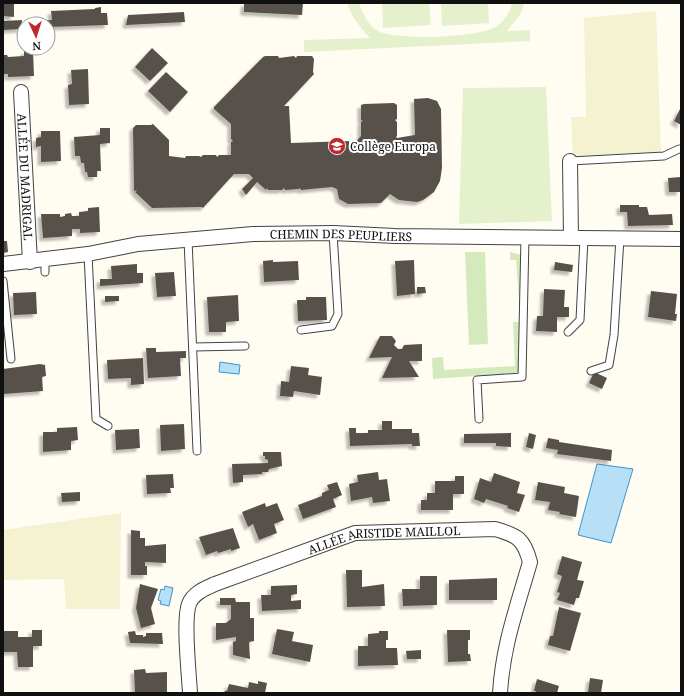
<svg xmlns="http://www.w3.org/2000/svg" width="684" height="696" font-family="'Noto Serif',serif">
  <defs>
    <filter id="shadow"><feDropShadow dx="-3.5" dy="3.5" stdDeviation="1" flood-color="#0004"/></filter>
  </defs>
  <rect width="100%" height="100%" fill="#fffcf2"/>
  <path fill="#f5f2d2" d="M656,11l5,141 -88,4 -2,-39h15l-2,-99z
    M121,513l-1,96h-54l-2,-30 -61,1v-50z"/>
  <path fill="#d4eabc" d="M465,252h20l3,92 -19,1z
    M510,252l11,3 -1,57 -4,-52h-6z
    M513,322h6l-1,51 -85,6 -1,-21 11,-1 1,13 71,-4z"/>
  <path fill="#e5f1cd" d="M347,3h12c4,11 10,24 21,29 20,8 100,6 117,-6 7,-5 14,-15 15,-23h12c-1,11 -10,19 -17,28l23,-1v11l-226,11v-12l66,-2c-11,-12 -17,-19 -23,-35z
    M382,3h47l2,22 -48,3z
    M441,3h47l1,20 -47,3z
    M546,87l6,134 -93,3 4,-136z"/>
  <path fill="#b7dff6" stroke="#3f94cc" d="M220,362l20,3 -1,9 -20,-2z
    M597,464l36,5 -22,74 -33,-8z
    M165,586l8,2 -4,18 -9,-2 1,-3 -3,-1 3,-11 3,1z"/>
  <path fill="#58514c" filter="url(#shadow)" d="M3,3h11v14l-11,-1z
    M244,3h59l-1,12 -58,-3z
    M101,7v6h6l1,12 -60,2v-3h-13v-3l17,-1 -1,-9 44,-2v-1z
    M184,12l1,10 -59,3 2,-10z
    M22,20l-1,9 -18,1v-9z
    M152,48l16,15 -18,18 -15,-14z
    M24,51h9l1,25 -26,1v-3h-5v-19h4l1,2 16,-1z
    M265,56h13l1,2 15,-2 2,2 1,-2h15l2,3 -1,13 1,2 -30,32h5l2,37 58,-2v8l12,-13v-14l2,-1 -2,-1v-15l3,-1 30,-1 3,2v14l-2,1 2,2v14l-1,1 1,1 18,-3 -1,-36 14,-1 9,3 4,8 1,59 -2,13 -6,11 -11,8 -6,2 -18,-2 -9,-6 -9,9 -33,1 -9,-5 -2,-10 -5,-2 -31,3 -1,-2 -1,1 -14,1 -1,-2 -2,2h-14l-1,-2 -1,2 -9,-8 -11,13 -4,-6 11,-11 -4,-4h-15l-31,34 -1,-1 -50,1 -17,-16 2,-2 -3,1 -1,-63 3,-3h15l2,-1 16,16v16l16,2 1,-2h13l2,1 2,-2h13l1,2 2,-2h12v-13l2,-1 -2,-2v-15l-17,-15v-2l49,-50z
    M88,69l1,35 -20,1 -1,-20 4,-1 -1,-14z
    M166,72l22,20 -18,20 -22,-21z
    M681,107v18l-7,-4z
    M100,128h10v15l-10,1 1,27h-4v6h-9l-1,-5h-2l-1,-9h-3l-1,-7h-5l-1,-19 26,-2z
    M41,131h19l1,30 -20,1v-16l-5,1v-9l5,-1z
    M681,177l-1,15h-11l-1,-14z
    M620,205h19v2h8l2,8 23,-1 1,11 -45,1 -1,-14h-7z
    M99,207l1,25 -20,1v-4h-8v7l-29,2 -2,-24h19v3l5,-1v-2l6,-1 1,3h7v-4l9,-1v-3z
    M3,241h4l1,11 -5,1z
    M273,260v2l25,-1 1,19 -35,2 -1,-21z
    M414,260l1,34 -18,2 -2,-35z
    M555,262l18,3 -1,7 -18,-2z
    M137,264v9h6v10l-43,3v-7h12l-1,-13z
    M174,272l2,24 -19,1 -2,-24z
    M417,287h8l1,6 -9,1z
    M544,289l21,1 -1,17h5v10h-12v15l-21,-1 1,-15h6z
    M651,291l26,3 -2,20h2l-1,7 -28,-4z
    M36,292l1,22 -23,1 -1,-22z
    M238,295l1,26 -13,1v10h-17l-2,-35z
    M105,296h14v5l-14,1z
    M306,297h20l1,23 -29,1 -1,-21h9z
    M380,336h12l4,5 -2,4 4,4h4l2,-4 18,-1v17h-13l10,16 -37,1 10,-21 -23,1z
    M146,348h10v4l30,-1v7h-6l1,18 -33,2z
    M143,358l1,26 -13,1v-7l-23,1 -1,-19z
    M40,364l5,1 1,11 -4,1 1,14 -40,3v-25z
    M291,366l18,2 -1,7 14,2 -2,18 -26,-4 -1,6 -13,-1 1,-15 8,1z
    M594,372l13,6 -5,11 -13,-6z
    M382,421h10v8h20v4h7l1,13h-8v-2l-62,2 -1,-18h7v5h12v-3h14z
    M184,424l1,25 -24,2 -1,-26z
    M77,427l1,13 -7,1v9l-28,2v-20h14v-4z
    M139,429l1,19 -24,2 -1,-20z
    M511,433v14l-15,-1v-3h-32v-9z
    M529,433l7,2 -3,14 -7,-2z
    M548,438l11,2v2l53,8 -1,11 -54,-7 1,-4 -12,-2z
    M263,452h18l1,14 -13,3 -1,3h-6v2l-19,1v7l-10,1 -1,-19 36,-1v-3l-3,-1v-3h-2z
    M378,472l1,8 8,-1 3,22 -17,2 -1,-6 -21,4 -2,-17 9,-2 -1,-7z
    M494,473l26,9 -3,11 8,2 -6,17 -12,-4 1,-2 -22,-7 -2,4 -10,-4 6,-21 11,4z
    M173,474l1,14h-4l1,5 -24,1 -1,-19z
    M455,476h9v18h-11v16h-32v-10h6v-7h8v-12h20z
    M337,482l5,13 -9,4 3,8 -33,12 -5,-14 24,-9v-3l7,-3 -2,-5z
    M538,482l27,5 -1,6 15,3 -3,21 -17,-3 1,-2 -12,-2 2,-8 -15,-2z
    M80,492v9l-18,1 -1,-9z
    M265,503l1,4 11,-4 7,17 -10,4 3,9 -18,7 -6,-16 -5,3 -6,-15z
    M233,528l7,20 -9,3v-2l-13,4 -1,-2 -11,4 -7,-18z
    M131,530l9,1v7h5v8l21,-2v19l-21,-1v4h2v9h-16z
    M562,556l20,6 -5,18 7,1 -5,17h-3l-2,7 -17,-5 3,-7 -3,-1 5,-16 -5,-2z
    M346,570h16v17l22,-3 1,22 -38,1z
    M420,576h17v29l-34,1 -1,-17h18z
    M497,578v22h-48v-20z
    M140,584l18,5 -7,19 4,16 -14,4 -5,-20z
    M297,585v9l-6,1v6l10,-1v9l-39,2 -1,-16h10v-9z
    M220,598h15l1,4h14v16h4v23l-5,1 1,17 -17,-4v-13l3,-1v-4l-20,3v-17h10l5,-4v-14h-11z
    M559,607l22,6 -11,38 -22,-6 2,-9h3z
    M277,629l17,3 -2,9 21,4 -3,17 -38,-8z
    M32,630h10v16h-9v21h-15l-1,-15h-14v-21h15v6h14z
    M447,630h23v10h-2v14h2l1,7 -23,1z
    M135,631l1,4h7v2l3,-1v-3h16l1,11 -33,-1 -2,-11z
    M379,631h9v9h-2v8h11l1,17 -40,1v-20h10v-12l11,-1z
    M421,650v9h-14l-1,-8z
    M145,669l1,4 21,-1v21h-32l-1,-23z
    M590,678l13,2 -2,13h-13z
    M537,679l22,7 -2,7h-21v-2h-2z
    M258,681l9,2 -2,10h-41l1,-2h2l2,-7 19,4 1,-6 9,2z"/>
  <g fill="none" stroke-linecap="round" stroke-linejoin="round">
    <defs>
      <path id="lane" d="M570,161l94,-5 15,-7
        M188,239l9,212
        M88,254l8,165 12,7
        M45,260v12
        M3,281l8,78
        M301,330l31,-4 6,-12 -5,-81
        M568,332l12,-12 4,-82
        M193,347l52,-1
        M591,371l18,-6 5,-30 6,-97
        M479,419l-2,-39 45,-3 3,-140"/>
      <g id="street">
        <path id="s1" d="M21,92l9,170"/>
        <path d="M570,161l1,77"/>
        <path id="s2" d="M3,264l85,-10 50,-10 115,-10 80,-1 62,3 286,3"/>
        <path id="s3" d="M190,693c-1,-19 -7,-73 -1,-89 4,-11 17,-16 26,-20l140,-51 140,-4c22,6 29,10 35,33 -13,46 -27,82 -30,131"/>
      </g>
    </defs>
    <use href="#lane" stroke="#434343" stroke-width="9"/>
    <use href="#street" stroke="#434343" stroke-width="16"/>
    <use href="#lane" stroke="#fff" stroke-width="7"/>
    <use href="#street" stroke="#fff" stroke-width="14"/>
  </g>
  <defs>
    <symbol id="school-disc" viewBox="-11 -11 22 22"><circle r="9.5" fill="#bf2830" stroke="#fff"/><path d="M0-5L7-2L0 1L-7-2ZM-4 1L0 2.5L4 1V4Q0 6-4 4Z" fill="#fff"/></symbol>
  </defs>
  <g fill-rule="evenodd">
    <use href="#school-disc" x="327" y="136" width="20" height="20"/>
  </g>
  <g text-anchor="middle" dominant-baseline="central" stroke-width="4" stroke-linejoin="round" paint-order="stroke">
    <g font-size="12" fill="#101010" stroke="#fff" text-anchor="start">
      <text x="350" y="146">Collège Europa</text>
    </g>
    <g font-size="12" fill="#101010" stroke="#fff">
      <text stroke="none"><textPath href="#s1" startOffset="85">ALLÉE DU MADRIGAL</textPath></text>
      <text stroke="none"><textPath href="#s2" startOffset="340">CHEMIN DES PEUPLIERS</textPath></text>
      <text stroke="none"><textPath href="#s3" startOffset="300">ALLÉE ARISTIDE MAILLOL</textPath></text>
    </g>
  </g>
  <rect width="684" height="696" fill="none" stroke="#101010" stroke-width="8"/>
  <g transform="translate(36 36) rotate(176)"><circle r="19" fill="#ffffff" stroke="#9f9f9f"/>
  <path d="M0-3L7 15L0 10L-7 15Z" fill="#bf2830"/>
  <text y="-6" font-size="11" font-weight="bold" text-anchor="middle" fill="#101010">N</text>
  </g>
</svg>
